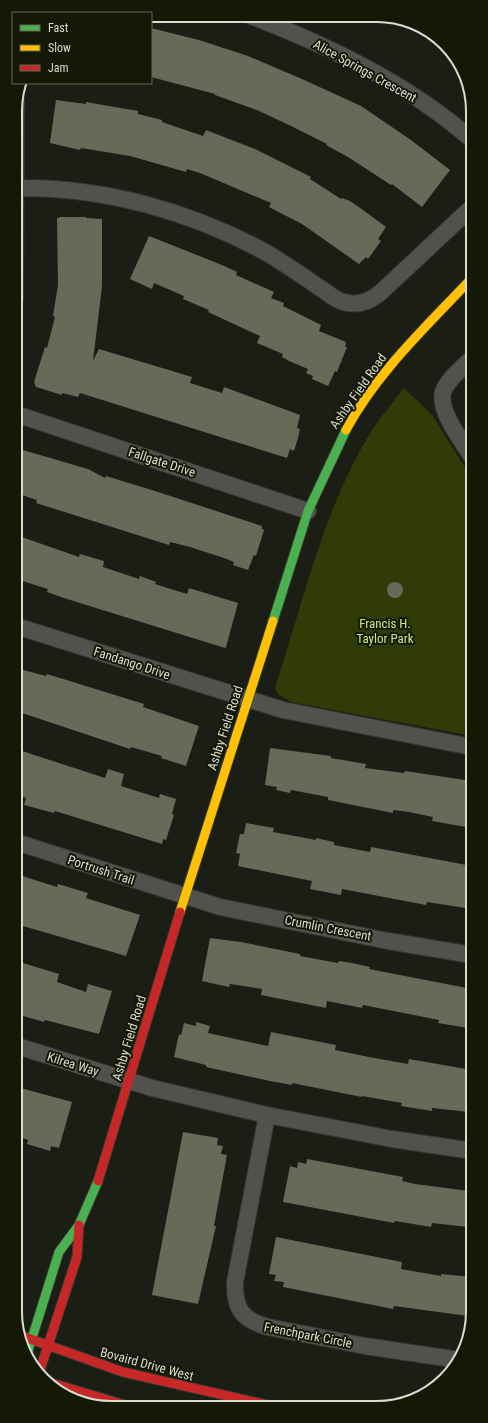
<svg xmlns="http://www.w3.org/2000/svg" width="488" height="1423" font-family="'Roboto Condensed',sans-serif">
  <rect width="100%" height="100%" fill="#1b1e14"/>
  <path fill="#303b08" d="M404,388l29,28 39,63v257l-181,-34 -13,-8 -3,-6c28,-86 49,-181 97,-258 10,-15 21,-28 32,-42z"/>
  <path fill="#666a59" d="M151,28l48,12 49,16 54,23 59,27 50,34 39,30 -28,37 -30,-23 -1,1 -43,-28 -22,-12 1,-1 -36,-18 -34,-16 -42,-15v-1l-64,-17z
    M56,100l30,4v-2l52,9v3l24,6v2l41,14 3,-6 49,19 56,28 -1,2 31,20 1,-1 8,3 13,9 23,17 -8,12 3,2 -13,18 -2,-2 -7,7 -57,-40 -33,-17 2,-4 -71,-30 -13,-4 -1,3 -56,-16 -49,-8 -1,2 -30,-7z
    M59,217h27v1l16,1v67l-9,75 6,-12 93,28 -2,6 32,10 2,-6 76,28 -3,13 3,1 -2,9 -4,13 -4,-2 -3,9 -207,-65 -2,4 -16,-4v2l-26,-8 -2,-5 11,-35 2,1 8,-31 -2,-1 5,-31 -1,-67h2z
    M149,236l73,29 15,7 -1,3 38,17 -3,6 13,5 -1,3 38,19 -2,6 27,11 -1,5h2l-10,25 -2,-1 -7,15 -16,-7 1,-3 -7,-3 2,-4 -19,-8 -7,-4 1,-3 -26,-11 3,-7 -52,-24 1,-2 -26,-11 1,-3 -30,-13 -2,6 -22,-10z
    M16,448l72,21 17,9 1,-2 49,15 107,35v3l2,1 -8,26 -2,-1 -6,15 -15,-5 1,-3 -7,-3 -37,-12 -20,-5 -1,3 -133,-42 1,-3 -18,-6 -3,-3z
    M16,535l63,22 1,-3 24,7 -1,6 36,12 1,-3 16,6 -1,2 32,10 2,-6 49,15 -12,44 -1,1 -158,-49 -20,-7 1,-3 -32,-10z
    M387 590a8 8 0 1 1 16 0a8 8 0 1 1-16 0Z
    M16,668l30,8 1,-2 97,30 -1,3 56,19 -13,40 -25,-8 1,-2 -31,-9 -1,2 -114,-38z
    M270,748l61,8v2l35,6 -1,4 39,5 1,-2 67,10v47l-40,-7 1,-4 -24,-5 -16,-2v3l-65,-13v-3l-37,-7 -1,3 -14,-3 1,-3 -12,-2z
    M16,749l89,29 3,-9 16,5 -3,12 38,12 1,-4 16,5 -4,15 2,1 -8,25 -3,-1 -1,5 -107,-33 -1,2 -30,-8 2,-7 -10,-4z
    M246,823l28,5 -1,4 43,8v-2l18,4v3l36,7 1,-5 101,19v43l-45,-7 -1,3 -84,-16 -1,6 -31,-6 2,-8 -74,-15 2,-12 -4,-1 4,-19h4z
    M16,874l41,13 1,-3 30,9 -2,5 54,17 -14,41 -110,-32z
    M210,938l31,4 59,12v2l38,7 1,-2 13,2 18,4 -1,2 103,20 -4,39 -30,-5 1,-3 -76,-15 -1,3 -35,-7 -1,7 -65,-13 1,-6 -32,-5 -1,3 -27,-6z
    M16,961l43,13 -2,8 29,10 2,-8 24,7 -13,43 -54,-14 -1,2 -28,-8z
    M196,1022l14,4 -2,7 60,13 3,-14 65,13 -1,5 34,7 39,7 1,-5 63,11v18l-3,24 -37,-4v3l-31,-5 1,-3 -40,-7v1l-70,-14v2l-22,-4 -64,-14v-2l-32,-8 5,-23 2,1 3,-12 12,3z
    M17,1087l55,15 -13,46 -8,-2 -1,5 -23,-7 1,-4 -11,-4z
    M183,1132l35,6 -1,7 6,1 -2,8 6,1 -13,71h2l-18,78 -46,-9z
    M307,1159l96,18 -1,4 13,3 54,7 3,1 -4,35 -36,-4 -1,4 -36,-6 -1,2 -111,-21 7,-36 7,2 1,-6 8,2z
    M276,1237l126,25 -1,7 40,7v-2l31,3 -4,39 -74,-10 -1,3 -110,-22 1,-5 -10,-1 2,-6 -7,-1z"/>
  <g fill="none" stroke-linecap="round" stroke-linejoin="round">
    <defs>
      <path id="street" d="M251,16c78,30 157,68 220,123
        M17,188c87,-1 173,23 250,65 18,11 36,23 53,35 7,4 15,12 23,14 14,4 26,0 37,-9l91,-85
        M15,299l1,-198
        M471,359c-9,9 -24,21 -28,33 -5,19 19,49 29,65
        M16,414l292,97
        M16,626l267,84 189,37
        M16,842l204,65 168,34 84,14
        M17,1046l135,42 115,27 125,24 81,12
        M267,1115l-32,167c-1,26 7,38 33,45l97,19 94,14"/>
      <path id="fast" d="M273,621l35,-110 38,-81
        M28,1351l31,-99 20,-27 19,-44"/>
      <path id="slow" d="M346,430c31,-58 81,-104 125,-151
        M180,912l93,-291"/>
      <path id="jam" d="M98,1181l82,-269
        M19,1335l104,37 149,34
        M39,1373l38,-116 2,-32
        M45,1381l83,25"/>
    </defs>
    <use href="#street" stroke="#35382f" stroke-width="18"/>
    <use href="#fast" stroke="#35382f" stroke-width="11"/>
    <use href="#slow" stroke="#35382f" stroke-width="11"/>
    <use href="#jam" stroke="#35382f" stroke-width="11"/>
    <use href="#street" stroke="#51524e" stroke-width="16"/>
    <use href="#fast" stroke="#4caf50" stroke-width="9"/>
    <use href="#slow" stroke="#ffc107" stroke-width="9"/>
    <use href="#jam" stroke="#c62828" stroke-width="9"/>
  </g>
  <g text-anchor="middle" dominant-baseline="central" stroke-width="4" stroke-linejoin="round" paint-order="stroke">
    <g font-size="13" fill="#d9ddd1" stroke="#141906">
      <text transform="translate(365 71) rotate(29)">Alice Springs Crescent</text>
      <text transform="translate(358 391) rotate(-55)">Ashby Field Road</text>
      <text transform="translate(162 462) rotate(18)">Fallgate Drive</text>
      <text transform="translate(132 663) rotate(18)">Fandango Drive</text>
      <text transform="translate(225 728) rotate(-72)">Ashby Field Road</text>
      <text transform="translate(101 870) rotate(18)">Portrush Trail</text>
      <text transform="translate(328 928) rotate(11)">Crumlin Crescent</text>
      <text transform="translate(129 1038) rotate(-73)">Ashby Field Road</text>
      <text transform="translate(73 1064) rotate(17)">Kilrea Way</text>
      <text transform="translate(308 1335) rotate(11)">Frenchpark Circle</text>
      <text transform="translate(147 1364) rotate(15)">Bovaird Drive West</text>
    </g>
    <g font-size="13" fill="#cde58c" stroke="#141906">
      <text x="385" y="623">Francis H.<tspan x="385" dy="15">Taylor Park</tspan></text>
    </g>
  </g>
  <path d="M0 0H488V1423H0ZM111 22H377A89 89 0 0 1 466 111V1312A89 89 0 0 1 377 1401H111A89 89 0 0 1 22 1312V111A89 89 0 0 1 111 22Z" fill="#141906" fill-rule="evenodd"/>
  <path fill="none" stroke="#d9ddd1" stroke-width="2" d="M111 22H377A89 89 0 0 1 466 111V1312A89 89 0 0 1 377 1401H111A89 89 0 0 1 22 1312V111A89 89 0 0 1 111 22Z"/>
  <rect x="12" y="12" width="140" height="72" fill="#141906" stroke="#636757"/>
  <rect x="20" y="25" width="20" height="6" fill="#4caf50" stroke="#636757"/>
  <text x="48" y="32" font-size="12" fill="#d9ddd1">Fast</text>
  <rect x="20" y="45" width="20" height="6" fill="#ffc107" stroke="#636757"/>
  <text x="48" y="52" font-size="12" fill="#d9ddd1">Slow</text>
  <rect x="20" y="65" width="20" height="6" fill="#c62828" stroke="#636757"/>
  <text x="48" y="72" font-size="12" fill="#d9ddd1">Jam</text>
</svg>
